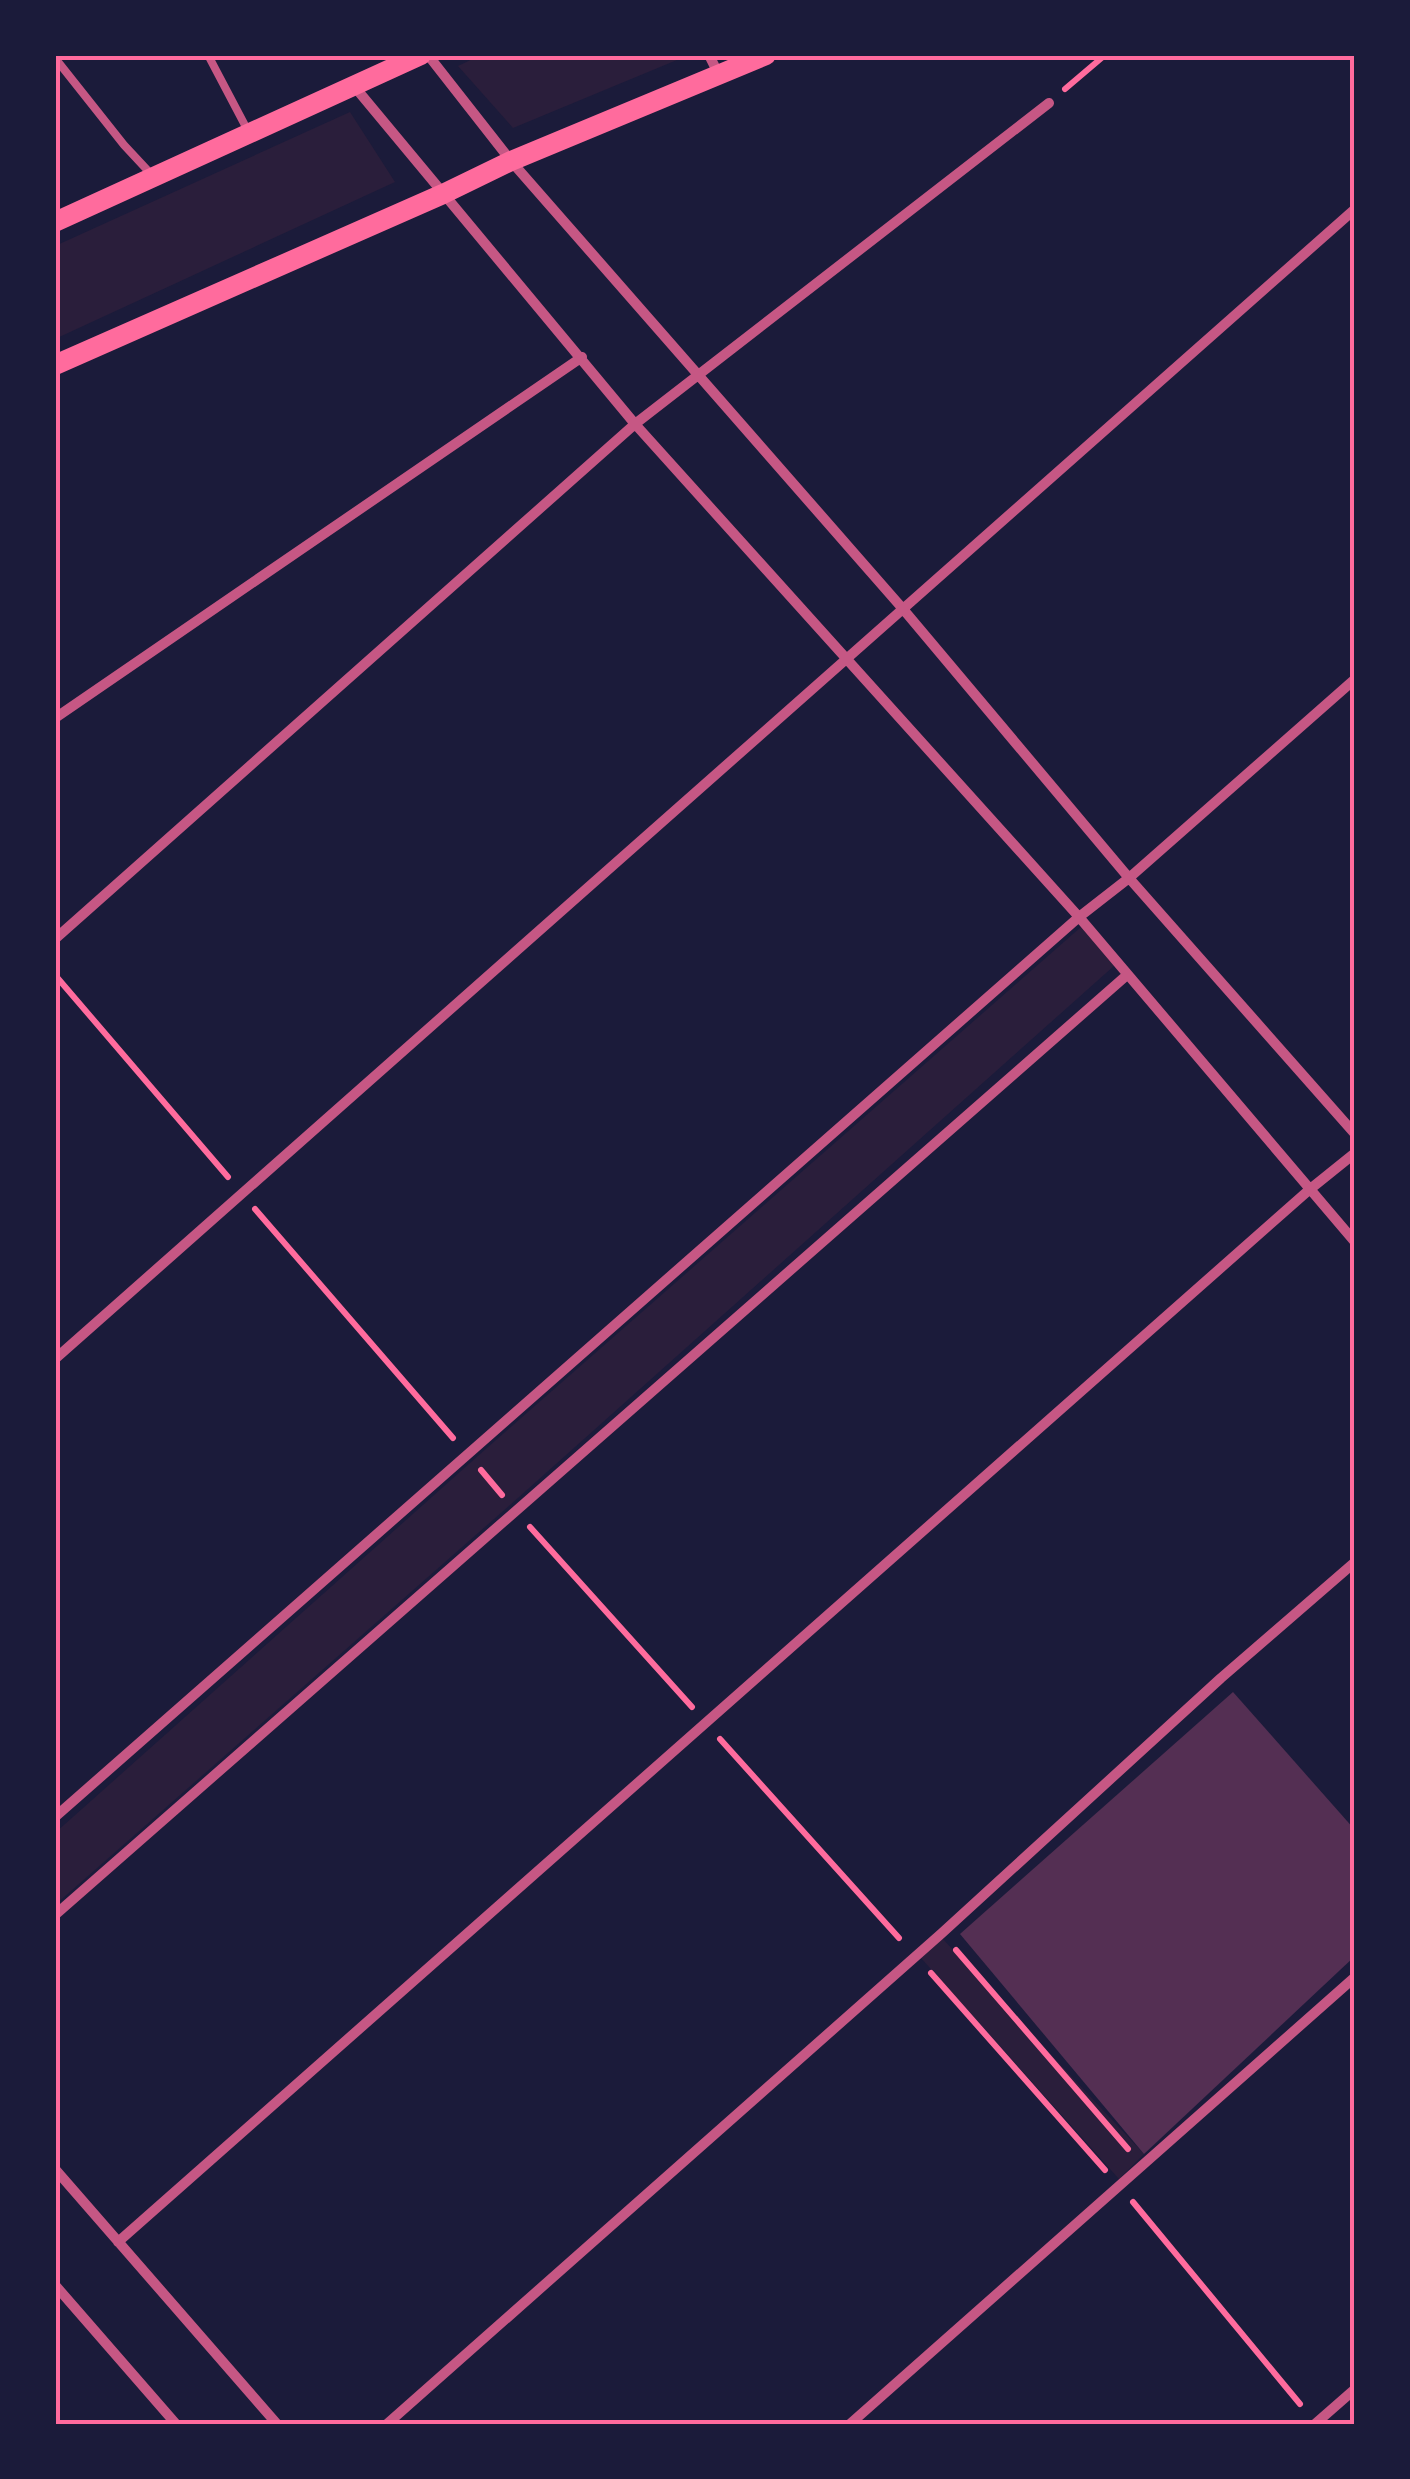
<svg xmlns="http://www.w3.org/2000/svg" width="1410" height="2479" font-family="Raleway,sans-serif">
  <rect width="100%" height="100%" fill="#1b1b3a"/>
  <path fill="#2a1e3b" d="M481,55h208l-176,73 -55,-62z
    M350,112l45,70 -340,157v-93z
    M1081,927l34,38 -596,532 -464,408v-72l424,-378z
    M942,1938l202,216 -25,25 -198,-221z"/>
  <path fill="#542f53" d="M1233,1692l122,138v126l-211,198 -184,-220z"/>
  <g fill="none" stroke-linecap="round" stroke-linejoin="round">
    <path stroke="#ff6b9d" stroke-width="6" d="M1065,89l40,-34
      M55,975l173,202
      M255,1209l198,229
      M481,1470l21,25
      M530,1527l162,180
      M720,1739l179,199
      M956,1950l172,199
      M931,1973l174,197
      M1133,2202l167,202"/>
    <path stroke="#c65784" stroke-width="8" d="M208,55l40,76
      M55,58l69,87 27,29"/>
    <path stroke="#c65784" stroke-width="10" d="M428,55l83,106 392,448 226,269 226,256
      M709,55l10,20
      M354,86l281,338 444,493 276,325
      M55,718l527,-361
      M55,939l580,-515 414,-321
      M55,1359l1300,-1150
      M55,1817l1024,-900 50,-39 226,-199
      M55,1915l1072,-940
      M55,2169l222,255
      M118,2242l1191,-1052 46,-37
      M55,2285l121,139
      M387,2424l555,-491 279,-255 134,-116
      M850,2424l505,-447
      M1315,2424l40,-35"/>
    <path stroke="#ff6b9d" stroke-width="20" d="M55,222l366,-167
      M55,365l388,-171 68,-33 255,-106"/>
  </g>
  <rect width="1410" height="2479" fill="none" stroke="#1b1b3a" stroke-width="115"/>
  <rect x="58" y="58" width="1294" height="2364" fill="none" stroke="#ff6b9d" stroke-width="4"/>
</svg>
